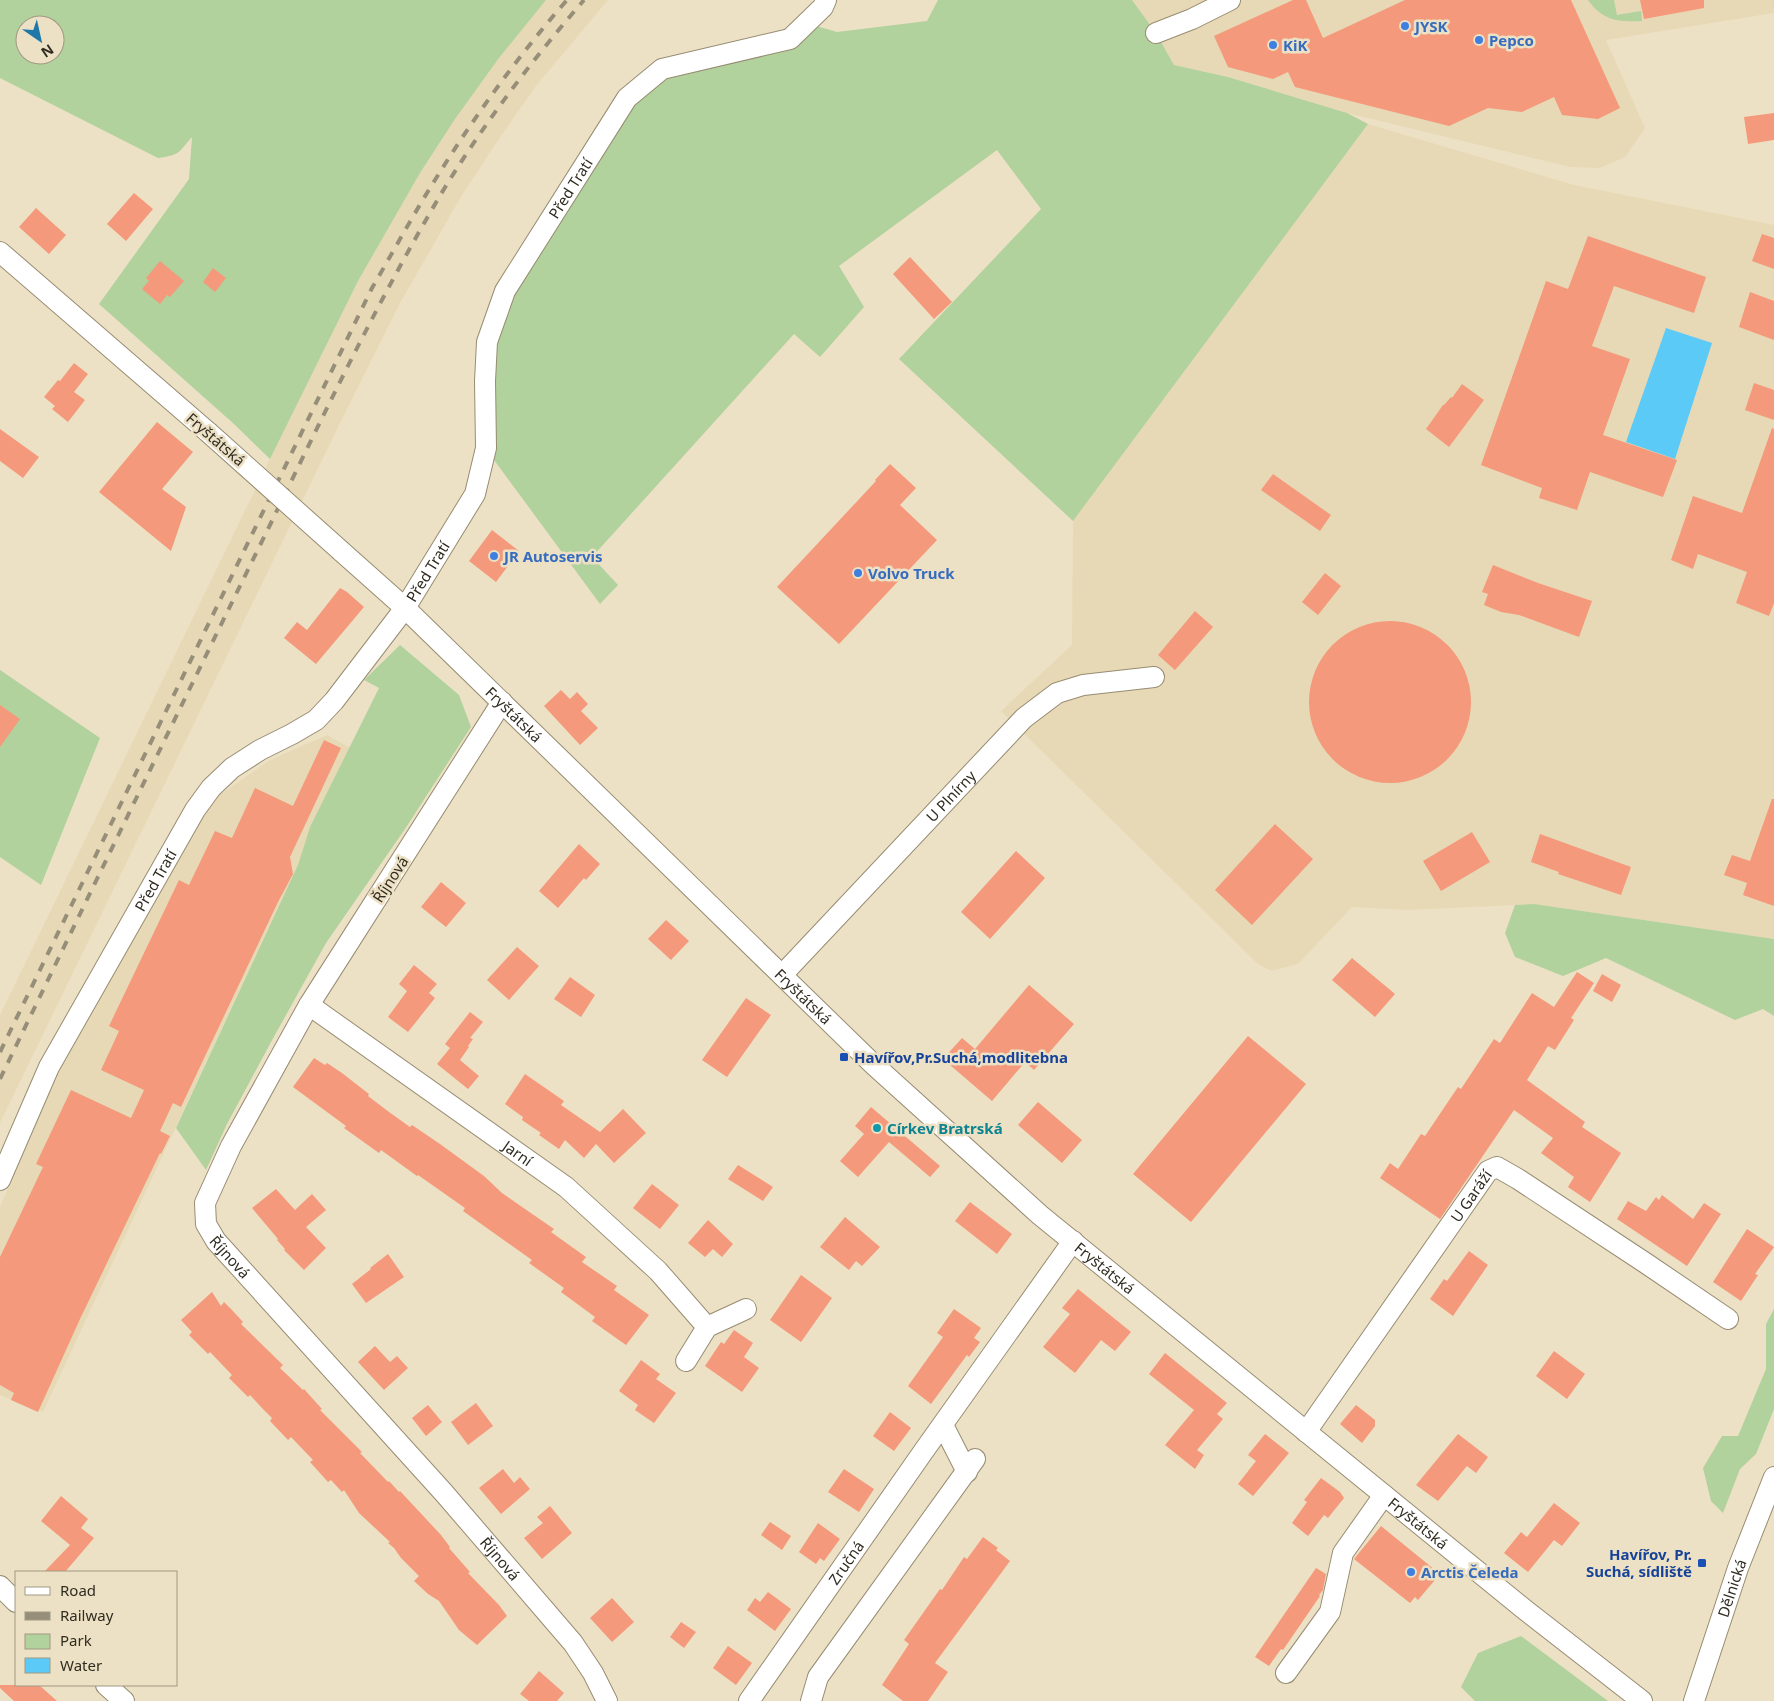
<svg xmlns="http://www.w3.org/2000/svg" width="1774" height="1701" font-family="'Noto Sans',sans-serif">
  <rect width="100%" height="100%" fill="#ede1c5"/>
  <path fill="#e7d9b5" d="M546,0h62l-72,86 -42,60 -33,51 -61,106 -58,116 -342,704v-108l270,-556 88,-178 62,-108 35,-54 44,-61z
    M1132,0h642v13l-168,27 39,88 -20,29 -25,11 -30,-1 -223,-54 -119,-36 -54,-12 -18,-32z
    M1368,124l206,61 200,40v714l-240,-35 -126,6 -56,-3 -54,57 -27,7 -13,-7 -257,-253 71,-66 1,-124z
    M327,735l23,13 -40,79 -12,38 -255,547 -43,-17v-188l61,-141 111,-203 42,-64 56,-39z"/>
  <path fill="#b1d19d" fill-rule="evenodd" d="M0,0h546l-47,58 -44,61 -35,54 -62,108 -88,178 -36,-35 -135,-120 90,-125 3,-42c-14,16 -12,18 -34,21l-158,-80zM25,25h30v30h-30z
    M938,0h194l24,33 18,32 54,12 119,36 21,11 -295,397 -174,-162 142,-150 -44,-59 -158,116 25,41 -44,50 -26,-23 -202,223 26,28 -18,19 -114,-155 1,-107 140,-244 35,-29 128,-30 16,-16 31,9 90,-11z
    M1588,0h26l3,15 24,-4 1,10c-24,1 -39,0 -54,-21z
    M400,645l59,50 12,32 -66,102 -79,114 -55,99 -44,82 -21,46 -30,-42 122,-263 12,-38 69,-139 -15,-8z
    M0,670l100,68 -59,147 -41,-28z
    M1534,904l240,35v77l-11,-7 -28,11 -129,-62 -43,18 -48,-19 -10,-24 10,-28z
    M1774,1309v100l-18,45 -16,15 -17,44 -12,-12 -8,-33 19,-32h16l28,-67v-45z
    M1521,1636l87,65h-133l-14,-14 17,-34z"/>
  <path fill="#5bcaf6" d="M1666,328l46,15 -37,116 -49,-17z"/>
  <path fill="#f4997b" d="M1293,0h13l17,38 82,-38h166l49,108 -22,11 -36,-4 -8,-18 -32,15 -34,-4 -39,18 -154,-39 -7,-15 -15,7 -45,-12 -14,-31z
    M1640,0h64v8l-60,11z
    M1774,113v27l-26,4 -4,-27z
    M134,193l19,16 -27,32 -19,-17z
    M36,208l30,27 -17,19 -30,-27z
    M1762,234l12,4v31l-22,-8z
    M1588,236l118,41 -12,36 -80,-27 -22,60 38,13 -27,76 74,25 -14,37 -73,-25 -13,38 -38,-12 3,-10 -61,-23 65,-184 22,8z
    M910,257l42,45 -18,17 -41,-45z
    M160,261l24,20 -14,16 -3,-2 -7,9 -18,-15 7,-8 -3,-3z
    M213,268l13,10 -11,14 -12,-10z
    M1750,292l24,9v39l-35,-13z
    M74,363l14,11 -14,18 11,8 -17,22 -16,-13 3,-3 -11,-9 14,-17 2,1z
    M1754,383l20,7v30l-29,-10z
    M1462,384l22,16 -35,47 -23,-18 17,-24h1l7,-8 1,1z
    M157,422l36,30 -31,37 24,18 -15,44 -72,-59z
    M1772,428l2,1v174l-5,13 -33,-13 11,-31 -49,-18 -5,15 -22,-9 22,-64 49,17z
    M0,429l39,28 -16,21 -23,-17z
    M890,464l26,24 -16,17 37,35 -98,104 -62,-57 99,-106 -1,-1z
    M1273,474l58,41 -11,16 -59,-41z
    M492,530l27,21 -23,31 -27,-21z
    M1493,565l45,18 54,18 -13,36 -60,-22 -18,-3 -17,-7 4,-11 -6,-2z
    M1325,573l16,13 -23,29 -16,-13z
    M340,588l7,4 17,15 -48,57 -32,-26 13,-16 10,8z
    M1195,611l18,16 -38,43 -17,-15z
    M1309 702a81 81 0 1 1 162 0a81 81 0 1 1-162 0Z
    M561,690l9,9 7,-7 11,12 -7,7 17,17 -18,17 -36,-39z
    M0,705l20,14 -20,28z
    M324,740l17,8 -51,109 3,17 -15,28 -97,205 -8,-4 -13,28 10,5 -9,18 -1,-1 -80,166 -42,93 -27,-12 3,-7 -14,-8v-128l43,-90 -7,-3 35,-74 60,28 13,-28 -43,-20 18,-39 -10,-5 70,-146 10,5 26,-54 17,7 23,-50 38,18z
    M1772,799h2v107l-31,-11 4,-12 -23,-8 8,-20 18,6z
    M1275,824l38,35 -61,66 -37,-35z
    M1472,832l18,30 -49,29 -18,-30z
    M1540,834l91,33 -10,28 -63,-21 1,-2 -28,-10z
    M579,844l21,20 -14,16 -2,-2 -26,30 -19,-17z
    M1016,851l29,27 -55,61 -29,-27z
    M441,882l25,21 -20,24 -25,-20z
    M666,920l23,21 -18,19 -23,-21z
    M517,947l22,19 -30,34 -22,-20z
    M1352,958l43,36 -20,23 -43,-37z
    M414,965l23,19 -8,9 6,5 -27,34 -20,-15 19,-26 -8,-7z
    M1577,972l17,11 -23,35 3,2 -19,30 -7,-4 -21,34 58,42 -3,5 39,26 -31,49 -22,-15 6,-10 -33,-24 12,-15 -39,-28 -74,109 -60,-41 10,-15 8,6 23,-35 4,2 33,-49 3,2 33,-50 6,4 32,-50 22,14z
    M1602,974l19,11 -9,17 -19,-11z
    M570,977l25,18 -14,22 -27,-18z
    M1029,985l45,39 -40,46 -9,-8 -33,39 -49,-42 19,-21 13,11z
    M746,998l25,17 -44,62 -25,-17z
    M470,1012l13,10 -13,16 3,1 -5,7 1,1 -9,13 19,16 -11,13 -31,-25 13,-16 -5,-4z
    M1248,1036l58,48 -115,138 -58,-48z
    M314,1058l11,7 2,-2 15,10 27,21 -1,2 21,16 21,15 2,-2 28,19 44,32 18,17 52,36 -3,3 35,25 -4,5 35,24 -3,4 35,25 -23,30 -34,-24 3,-4 -34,-25 3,-4 -35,-25 3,-3 -69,-49 2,-3 -47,-33 -1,1 -36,-26 -2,3 -35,-25 2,-2 -53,-39z
    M525,1074l39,27 -3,4 39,27 23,-23 23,24 -32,30 -18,-19 -12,14 -19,-18 -6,9 -20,-14 2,-2 -19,-13 1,-3 -18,-13z
    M1038,1102l44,38 -20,23 -44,-38z
    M871,1107l69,59 -10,11 -41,-35 -31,35 -18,-16 24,-27 -9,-8z
    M738,1165l35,22 -10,14 -35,-22z
    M652,1184l27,21 -19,24 -27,-21z
    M276,1189l19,21 17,-16 14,16 -20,17 20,21 -22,22 -20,-20 1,-1 -8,-9 1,-1 -26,-31z
    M1662,1195l31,24 11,-16 17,11 -34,52 -70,-47 11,-18 18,10 10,-14 3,3z
    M970,1202l42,32 -15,20 -42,-33z
    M845,1217l35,30 -18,19 -6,-5 -7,9 -29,-23z
    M708,1220l25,24 -11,13 -9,-8 -8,8 -17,-14z
    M1747,1229l27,18 -19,27 3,1 -17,26 -28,-19z
    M1469,1251l19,14 -35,51 -23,-17 14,-20 3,2z
    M388,1254l16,23 -38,26 -14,-19 19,-15 -1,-1z
    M801,1275l31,23 -31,44 -31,-22z
    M1078,1289l53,43 -16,19 -14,-11 -26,33 -32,-26 27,-33 -8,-6z
    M212,1292l9,14 3,-4 8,8 11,12 -2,2 42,41 -3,3 23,22 1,-1 18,20 -2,1 42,42 -2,1 28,29 1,-1 10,11 1,-1 41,44 9,12 -1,1 21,24 -2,1 31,32 8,11 -30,29 -18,-15 -20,-29 -11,-7 -14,-13 5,-5 -18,-18 -7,-10 -6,-5 2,-1 -31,-29 -15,-23 -2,2 -11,-12 -3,2 -18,-20 3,-2 -22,-23 -3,3 -18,-19 2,-3 -11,-11 -11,-12 -2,2 -19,-19 3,-3 -22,-23 -2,2 -19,-19 3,-3 -11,-12z
    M954,1309l27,19 -7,10 6,4 -11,15 -2,-2 -36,49 -23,-18 35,-49 -6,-4z
    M734,1330l19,13 -9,14 15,11 -17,24 -37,-26 16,-24 3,2z
    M375,1346l15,16 7,-6 11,12 -24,22 -26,-28z
    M1554,1351l31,23 -18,25 -31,-23z
    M1165,1353l62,50 -10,11 6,5 -26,31 7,5 -9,14 -30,-24 29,-35 -45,-36z
    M641,1360l19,14 -4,5 20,14 -22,30 -19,-13 3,-5 -19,-14z
    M476,1403l17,23 -25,19 -17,-23z
    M428,1405l14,17 -16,14 -14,-18z
    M1356,1405l19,15v6l-13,17 -22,-19z
    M890,1412l21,16 -17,23 -21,-15z
    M1265,1434l24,19 -36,43 -15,-12 18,-23 -8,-6z
    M1458,1434l30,23 -12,16 -9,-7 -29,35 -22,-16z
    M503,1469l11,14 6,-6 10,12 -29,25 -22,-26z
    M844,1469l30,20 -15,23 -31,-20z
    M1321,1478l19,14 4,6 -16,20 -4,-3 -16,21 -16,-13 15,-21 -3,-2z
    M61,1496l27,23 -7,9 13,10 -29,34h-21l26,-27 -29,-24z
    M1554,1503l26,20 -18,23 -8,-6 -26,32 -24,-19 17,-21 6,5z
    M550,1506l22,27 -30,26 -18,-21 19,-15 -6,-6z
    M770,1522l21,14 -9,14 -21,-15z
    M818,1523l22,16 -16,22 -4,-3 -4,6 -17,-12z
    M1381,1526l59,48 -22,26 -3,-3 -5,6 -56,-44z
    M983,1537l15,11 -2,2 14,11 -75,102 13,9 -20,29h-25l-21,-16 27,-41 -5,-4 36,-51 2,1 22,-33 3,2z
    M1316,1568l10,6 -3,16 -4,5 1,1 -37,54 -2,-1 -12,17 -14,-9z
    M768,1592l23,17 -16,22 -28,-21 8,-12 5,4z
    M612,1598l22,24 -22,20 -22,-24z
    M681,1622l15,10 -12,16 -14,-11z
    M728,1646l24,17 -16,22 -23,-17z
    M539,1671l25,22 -7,8h-28l-9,-7z
    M0,1685h39l18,16h-43l-14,-13z"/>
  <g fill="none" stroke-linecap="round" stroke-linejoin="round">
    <defs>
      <g id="minor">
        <path d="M1156,33l36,-14 38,-19"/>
        <path d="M0,252l208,180"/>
        <path id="s1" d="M341,551l64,57 469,457 166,150 484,394 118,92"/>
        <path id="s2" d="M502,702l-193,303 -78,141 -26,57 1,21 10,17 228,252 129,150 20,30 14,28"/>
        <path id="s3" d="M782,975l242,-257 33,-25 26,-8 71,-8"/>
        <path id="s4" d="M309,1005l257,182 92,84 49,56"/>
        <path id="s5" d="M0,1180l49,-113 146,-257 16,-22 21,-20 28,-18 32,-16 24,-14 18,-19 71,-93 70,-114 11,-46 -1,-67 2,-39 18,-51 122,-193 35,-29 128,-30 33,-32 3,-7"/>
        <path d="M686,1361l21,-34 39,-18"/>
        <path d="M943,1425l24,47"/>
        <path id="s6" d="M1306,1432l182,-261 9,-4 21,12 126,83 84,57"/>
        <path d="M0,1586l16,16"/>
        <path d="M1286,1673l44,-61 13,-59 41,-58"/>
        <path d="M106,1685l18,16"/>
        <path id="s7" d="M749,1701l174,-249 150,-211"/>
        <path d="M811,1701l7,-24 157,-218"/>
        <path id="s8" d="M1694,1701l44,-133 36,-91"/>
      </g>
    </defs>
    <use href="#minor" stroke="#978c72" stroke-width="22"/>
    <use href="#minor" stroke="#fff" stroke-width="20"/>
    <path stroke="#968e79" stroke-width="4" stroke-dasharray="9 9" stroke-linecap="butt" d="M0,1052l372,-764c21,-36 41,-73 63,-108 39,-63 83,-124 132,-180
      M0,1079c89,-184 178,-367 268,-550 56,-115 111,-231 176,-340 41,-67 89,-130 140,-189"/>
    <defs>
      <path id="minor-bridge" d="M208,432l133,119"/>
    </defs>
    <use href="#minor-bridge" stroke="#978c72" stroke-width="22" stroke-linecap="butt"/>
    <use href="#minor-bridge" stroke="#fff" stroke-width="20"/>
  </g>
  <g fill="#3f7fe0" stroke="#ede1c5" stroke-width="2">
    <circle cx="1405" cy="26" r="5"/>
    <circle cx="1479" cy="40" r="5"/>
    <circle cx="1273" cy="45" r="5"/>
    <circle cx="494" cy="556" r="5"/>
    <circle cx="858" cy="573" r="5"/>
    <circle cx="1411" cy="1572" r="5"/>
  </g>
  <g fill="#1a4fb4" stroke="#ede1c5" stroke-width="2">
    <rect x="839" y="1052" width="10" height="10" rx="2.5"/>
    <rect x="1697" y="1558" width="10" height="10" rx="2.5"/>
  </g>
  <circle fill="#0f9aa8" stroke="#ede1c5" stroke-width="2" cx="877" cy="1128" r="5"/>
  <g text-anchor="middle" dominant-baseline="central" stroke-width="5" stroke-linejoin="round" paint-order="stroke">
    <g font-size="15" font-weight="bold" fill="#366cbe" stroke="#ede1c5" text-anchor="start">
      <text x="1415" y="26">JYSK</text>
      <text x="1489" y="40">Pepco</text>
      <text x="1283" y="45">KiK</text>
      <text x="504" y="556">JR Autoservis</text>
      <text x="868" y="573">Volvo Truck</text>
      <text x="1421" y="1572">Arctis Čeleda</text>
    </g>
    <g font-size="15" fill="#302c21" stroke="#ede1c5">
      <text stroke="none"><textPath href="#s5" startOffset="1178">Před Tratí</textPath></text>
      <text transform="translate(216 439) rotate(41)">Fryštátská</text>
      <text stroke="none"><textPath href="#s5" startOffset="758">Před Tratí</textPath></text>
      <text stroke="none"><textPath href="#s1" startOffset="238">Fryštátská</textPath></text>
      <text stroke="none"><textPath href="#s3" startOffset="246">U Plnírny</textPath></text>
      <text transform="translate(390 879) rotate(-57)">Říjnová</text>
      <text stroke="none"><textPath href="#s5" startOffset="338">Před Tratí</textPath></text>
      <text stroke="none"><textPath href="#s1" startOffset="642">Fryštátská</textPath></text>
      <text stroke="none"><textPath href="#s4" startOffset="256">Jarní</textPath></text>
      <text stroke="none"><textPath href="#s6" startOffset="288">U Garáží</textPath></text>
      <text stroke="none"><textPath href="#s2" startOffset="645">Říjnová</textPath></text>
      <text stroke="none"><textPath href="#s1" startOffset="1048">Fryštátská</textPath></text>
      <text stroke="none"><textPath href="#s1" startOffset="1452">Fryštátská</textPath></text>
      <text stroke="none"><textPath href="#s2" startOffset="1050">Říjnová</textPath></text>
      <text stroke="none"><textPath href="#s7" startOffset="169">Zručná</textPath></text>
      <text stroke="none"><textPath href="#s8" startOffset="119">Dělnická</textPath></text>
    </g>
    <g font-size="15" font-weight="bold" fill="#164399" stroke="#ede1c5" text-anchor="start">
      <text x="854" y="1057">Havířov,Pr.Suchá,modlitebna</text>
      <text x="1692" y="1554" text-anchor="end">Havířov, Pr.<tspan x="1692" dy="17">Suchá, sídliště</tspan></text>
    </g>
    <g font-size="15" font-weight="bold" fill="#0d838f" stroke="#ede1c5" text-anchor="start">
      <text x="887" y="1128">Církev Bratrská</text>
    </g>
  </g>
  <rect x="15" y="1571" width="162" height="115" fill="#ede1c5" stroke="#a19983"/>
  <rect x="25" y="1587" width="25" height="8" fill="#ffffff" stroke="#a19983"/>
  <text x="60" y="1596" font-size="15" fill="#302c21">Road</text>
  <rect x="25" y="1612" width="25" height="8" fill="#968e79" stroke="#a19983"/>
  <text x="60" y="1621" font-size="15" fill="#302c21">Railway</text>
  <rect x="25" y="1634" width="25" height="15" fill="#b1d19d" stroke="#a19983"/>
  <text x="60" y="1646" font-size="15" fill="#302c21">Park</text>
  <rect x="25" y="1658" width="25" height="15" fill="#5bcaf6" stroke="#a19983"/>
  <text x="60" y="1671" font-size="15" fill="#302c21">Water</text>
  <g transform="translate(40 40) rotate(146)"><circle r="24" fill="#ede1c5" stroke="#a19983"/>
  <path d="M0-4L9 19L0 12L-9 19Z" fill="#1f78a7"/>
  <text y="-8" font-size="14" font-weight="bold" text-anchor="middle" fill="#302c21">N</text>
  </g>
</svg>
